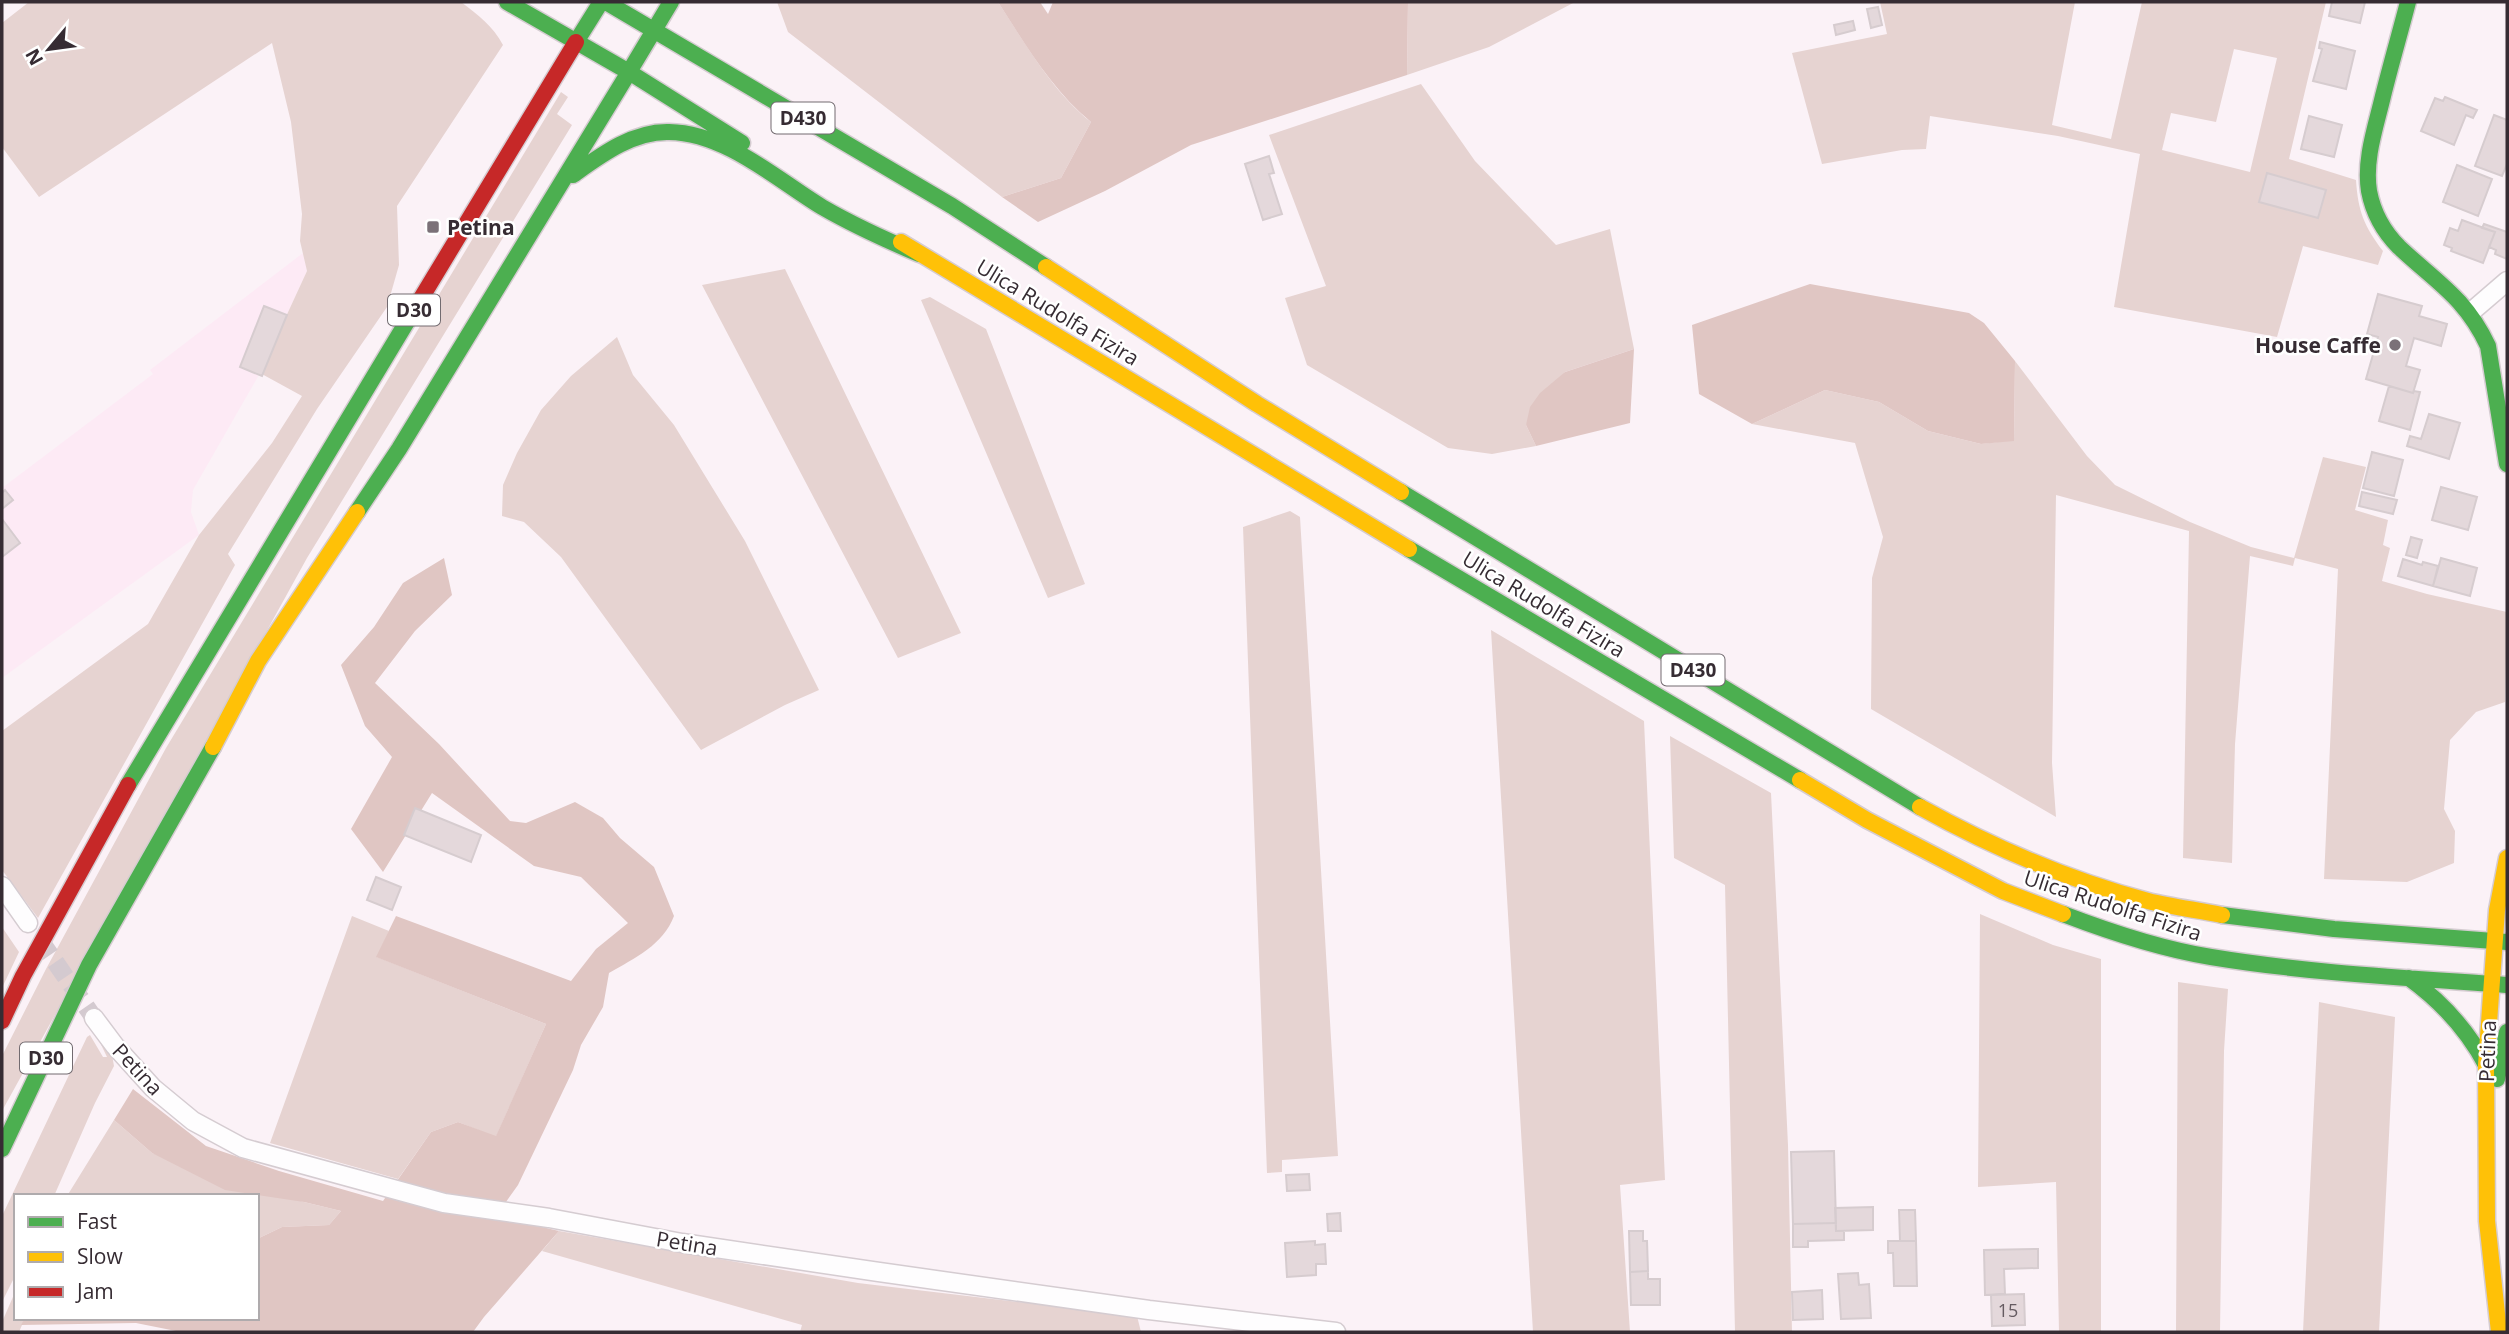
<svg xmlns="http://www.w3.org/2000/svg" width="2509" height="1334" font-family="'Open Sans',sans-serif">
  <rect width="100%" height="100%" fill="#fbf2f7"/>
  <path fill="#fdeaf5" d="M303,253l4,18 -28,61 -19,41 -67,117 -2,22 8,23 -197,143v-190l151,-114 -3,-4z"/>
  <path fill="#e6d3d1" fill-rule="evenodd" d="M29,2h432c17,13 32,24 42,43l-106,161 2,59 -12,42 -70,102 -89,145 7,11 -197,353 -36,-48v-139l146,-107 51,-89 73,-92 30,-47 -42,-23 47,-102 -7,-30 2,-27 -11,-92 -19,-79 -233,154 -37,-50v-124z
    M777,2h221c27,41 54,89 93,120l-30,56 -59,19 -214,-165z
    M1408,2h167l-86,45 -82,28z
    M1880,2h195l-23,123 59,14 31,-137h184l-37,157 67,21c2,31 8,46 27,71l-5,14 -75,-19 -26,91 -163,-30 26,-153 -82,-18 -128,-20 -4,33 -24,1 -80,14 -30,-111 95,-19zM2234,49l43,9 -27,114 -88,-22 9,-37 45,9z
    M1421,84l54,77 81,84 54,-16 24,120 -69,23 -39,53 10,21 -44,8 -44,-6 -141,-83 -22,-67 41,-12 -57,-151z
    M561,92l7,5 -11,17 15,11 -265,433 -305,553v-55l44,-87 120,-221z
    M785,269l176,364 -63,25 -196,-373z
    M930,297l56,32 99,255 -37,14 -127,-298z
    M617,337l16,38 41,50 71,116 74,149 -34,15 -84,45 -140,-193 -37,-35 -22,-6 1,-31 14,-32 24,-43 30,-34z
    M2015,361l72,95 28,29 75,37 61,25 43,11 29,-101 43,10 -11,43 33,10 -5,25 7,3 -8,33 45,13 80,18 -2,90 -29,10 -26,28 -6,69 11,22 -1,32 -47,19 -83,-3 14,-310 -43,-11 -2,8 -43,-10 -15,188 -3,119 -49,-5 6,-327 -133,-36 -4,268 4,54 -185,-108 1,-131 11,-41 -28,-94 -103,-19 73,-34 54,12 49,29 53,13 33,-4z
    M1290,511l10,6 38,639 -56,4v12l-15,1 -24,-646z
    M1491,630l153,91 21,459 -45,5 10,147h-97z
    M1670,736l101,57 17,352 4,187h-57l-10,-447 -51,-27z
    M1980,914l73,31 48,14v373h-42l-3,-150 -78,5z
    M352,916l37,15 -12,26 169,67 -50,113 -38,-15 -27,10 -33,47 -128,-36z
    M2,927l17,25 -17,36z
    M2178,982l50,7 -4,62 -4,281h-44z
    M2319,1002l76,15 -16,315h-76z
    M93,1028l19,27 2,11 -19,37 -41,93h-38v78l-14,28v-86l85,-179 3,-2 13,22h4z
    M114,1120l38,33 152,49 37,9 -12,14 -47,2 -25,12v-43h-190z
    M559,1231l299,52 279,33 4,16h-341l2,-7 -260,-74z
    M16,1290v28h9l-6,14h-17v-10z"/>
  <path fill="#e0c6c3" d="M998,2h42l8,12 5,-12h355l-1,73 -216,70 -86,46 -67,31 -36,-25 59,-19 30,-56c-39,-32 -66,-78 -93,-120z
    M1810,284l159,29 15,10 31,38 -1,80 -33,3 -53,-13 -49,-29 -54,-12 -73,34 -53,-30 -7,-69z
    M1634,349l-4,74 -94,23 -10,-21 4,-18 10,-14 25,-21z
    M444,558l8,37 -37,36 -40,52 64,61 71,77 16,2 49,-21 28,16 17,20 34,29 20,49c-11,29 -39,42 -65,57l-6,34 -22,38 -8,25 -55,115 -22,31 63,15 -75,86 -11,15h-292l-45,-9 -115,2 4,-7h232v-79l25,-12 47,-2 12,-14 -37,-9 -79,-12 -73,-37 -38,-33 19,-31 73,57 73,25 104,30 48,-69 27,-10 38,14 50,-112 -170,-67 20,-41 175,65 25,-32 32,-26 -47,-46 -47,-11 -102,-73 -49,79 -32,-43 41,-72 -27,-31 -24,-61 33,-38 29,-44z"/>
  <path fill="#e4d8db" stroke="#d6cccf" stroke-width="2" d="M2332,2h33l-5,21 -31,-7z
    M1878,7l4,18 -11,3 -4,-19z
    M1853,21l2,9 -19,5 -2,-10z
    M2320,42l35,9 -9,38 -33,-8 9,-32 -3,-1z
    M2445,97l32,13 -4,8 -7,-3 -12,30 -33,-14 14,-33 8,3z
    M2494,115l13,5v44l-5,12 -27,-10z
    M2309,116l33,9 -8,32 -33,-8z
    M1269,156l5,17 -5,1 13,40 -19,6 -18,-56z
    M2457,165l35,14 -14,37 -35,-14z
    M2267,173l59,17 -8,28 -59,-16z
    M2462,220l33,12 -12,31 -32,-12 1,-3 -8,-3 6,-17 8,3z
    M2484,224l23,8v27l-12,-5 1,-4 -7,-3 6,-15 -13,-4z
    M2378,294l44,12 -3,10 28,8 -6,22 -27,-8 -8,28 14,4 -7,23 -47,-14 12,-42 -11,-3z
    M264,306l23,9 -25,61 -22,-9z
    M2389,386l24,7 1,-2 6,1 -10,38 -31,-9z
    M2429,414l31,9 -11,36 -42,-13 3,-10 11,3z
    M2372,452l31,8 -9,36 -31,-8z
    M2441,487l36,10 -9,33 -36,-10z
    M5,490l8,10 -11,9v-16z
    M2362,492l35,8 -4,14 -34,-8z
    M2,519l18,24 -18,14z
    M2411,537l11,3 -5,18 -11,-3z
    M2441,558l36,10 -7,28 -37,-10z
    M2403,559l19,6 1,-3 15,4 -5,20 -35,-10z
    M415,808l66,27 -10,27 -67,-27z
    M376,877l25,10 -9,23 -25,-10z
    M1834,1151l2,72 -43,1 -2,-72z
    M1309,1174l1,16 -23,1 -1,-16z
    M1873,1207v23l-37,1 -1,-23z
    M1899,1210h16l1,31h-16z
    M1340,1213l1,18h-13l-1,-17z
    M1836,1223v8h8v9l-36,1v6h-15v-23z
    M1629,1231h14v10h4l1,30 -18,1z
    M1315,1241v4l10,-1 1,20h-10v11l-29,2 -2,-34z
    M1888,1241h28l1,45h-23l-1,-33h-5z
    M2038,1249v19l-34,1 1,25 -20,1 -1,-45z
    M1648,1271v8h12v26h-29l-1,-33z
    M1858,1273l1,12 10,-1 2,34 -30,1 -3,-45z
    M1822,1290l1,29 -30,1 -1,-28z
    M2024,1294l1,31 -33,1 -1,-31z"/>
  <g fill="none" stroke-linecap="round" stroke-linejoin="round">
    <path stroke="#d4cad0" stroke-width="18" stroke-dasharray="18 9" stroke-linecap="butt" d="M40,940l54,78"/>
    <defs>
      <path id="street" d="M2471,312l36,-31
        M2,886l26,37
        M94,1018l21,28 38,42 40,33 50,27 201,55 105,15 133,25 197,29 270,38 187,22"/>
      <path id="fast" d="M507,2l122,70 113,71
        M606,2l346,204 94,61
        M2408,2c-8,31 -17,62 -25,94 -7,30 -19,63 -14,95 4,21 15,41 30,56 37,35 66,50 89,99l19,118
        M576,42l25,-40
        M629,72l42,-70
        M573,175c28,-20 60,-44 96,-43 57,1 107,47 153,75 31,18 64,33 97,47
        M1401,492l519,315
        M357,512l42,-63 230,-377
        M1409,549l391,231
        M128,785l286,-475
        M2063,914c47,18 98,35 148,43 97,16 197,21 296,28
        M2222,915l112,14 173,13
        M2409,978c33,24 58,51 77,87
        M2497,1079l10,-47
        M2,1149l87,-184 124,-218"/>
      <path id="slow" d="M901,242l508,307
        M1046,267l211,137 144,88
        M213,747l45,-86 99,-149
        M1800,780l67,40 136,71 60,23
        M1920,807c72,40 148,73 228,94 24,6 50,9 74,14
        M2499,1332l-12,-111 -1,-156 11,-155 10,-52"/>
      <path id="jam" d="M414,310l162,-268
        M2,1021l21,-45 105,-191"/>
    </defs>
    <use href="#street" stroke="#d5ccd1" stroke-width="21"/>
    <use href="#fast" stroke="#d5ccd1" stroke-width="19"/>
    <use href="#slow" stroke="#d5ccd1" stroke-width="19"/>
    <use href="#jam" stroke="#d5ccd1" stroke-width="19"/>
    <use href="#street" stroke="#fefdfe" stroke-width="18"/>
    <use href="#fast" stroke="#4caf50" stroke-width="16"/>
    <use href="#slow" stroke="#ffc107" stroke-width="16"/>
    <use href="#jam" stroke="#c62828" stroke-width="16"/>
  </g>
  <g fill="#7b7178" stroke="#fff" stroke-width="2.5">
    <rect x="426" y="220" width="14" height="14" rx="3.5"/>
    <circle cx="2395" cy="345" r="7"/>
  </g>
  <g text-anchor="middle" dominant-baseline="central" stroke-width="5" stroke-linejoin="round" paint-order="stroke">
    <g font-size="18" fill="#655b61">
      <text x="2008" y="1310">15</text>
    </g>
    <g fill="#fff" stroke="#726b70" stroke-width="2">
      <rect x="771.5" y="102.5" width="63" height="31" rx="5"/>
      <rect x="388" y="294.5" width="52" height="31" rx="5"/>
      <rect x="1661.5" y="654.5" width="63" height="31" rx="5"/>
      <rect x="20" y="1042.5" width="52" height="31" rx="5"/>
    </g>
    <g font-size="19" font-weight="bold" fill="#362c33">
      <text x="803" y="118">D430</text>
      <text x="414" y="310">D30</text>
      <text x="1693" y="670">D430</text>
      <text x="46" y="1058">D30</text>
    </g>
    <g font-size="21" font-weight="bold" fill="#362c33" stroke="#fff" text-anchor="start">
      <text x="447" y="227">Petina</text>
      <text x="2381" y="345" text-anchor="end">House Caffe</text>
    </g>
    <g font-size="21" fill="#362c33" stroke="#fff">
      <text transform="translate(1058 312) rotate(31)">Ulica Rudolfa Fizira</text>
      <text transform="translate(1544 604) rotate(31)">Ulica Rudolfa Fizira</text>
      <text transform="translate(2113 905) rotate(18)">Ulica Rudolfa Fizira</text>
      <text transform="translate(2487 1051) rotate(-88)">Petina</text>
      <text transform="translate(138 1069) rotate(47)">Petina</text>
      <text transform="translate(687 1243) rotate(9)">Petina</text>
    </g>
  </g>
  <rect width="2509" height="1334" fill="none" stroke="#362c33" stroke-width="7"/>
  <rect x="14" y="1194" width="245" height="126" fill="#ffffff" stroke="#afabad" stroke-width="2"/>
  <rect x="28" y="1217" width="35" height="10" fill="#4caf50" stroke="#afabad" stroke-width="2"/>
  <text x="77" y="1229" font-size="21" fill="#362c33">Fast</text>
  <rect x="28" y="1252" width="35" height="10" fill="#ffc107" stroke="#afabad" stroke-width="2"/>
  <text x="77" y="1264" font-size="21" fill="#362c33">Slow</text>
  <rect x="28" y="1287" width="35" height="10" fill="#c62828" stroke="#afabad" stroke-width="2"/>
  <text x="77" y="1299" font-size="21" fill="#362c33">Jam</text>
  <g transform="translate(49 49) rotate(241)" stroke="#ffffff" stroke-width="5" paint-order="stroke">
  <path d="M0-5L12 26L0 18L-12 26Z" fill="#362c33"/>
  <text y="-10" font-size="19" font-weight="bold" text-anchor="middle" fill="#362c33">N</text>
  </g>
</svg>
